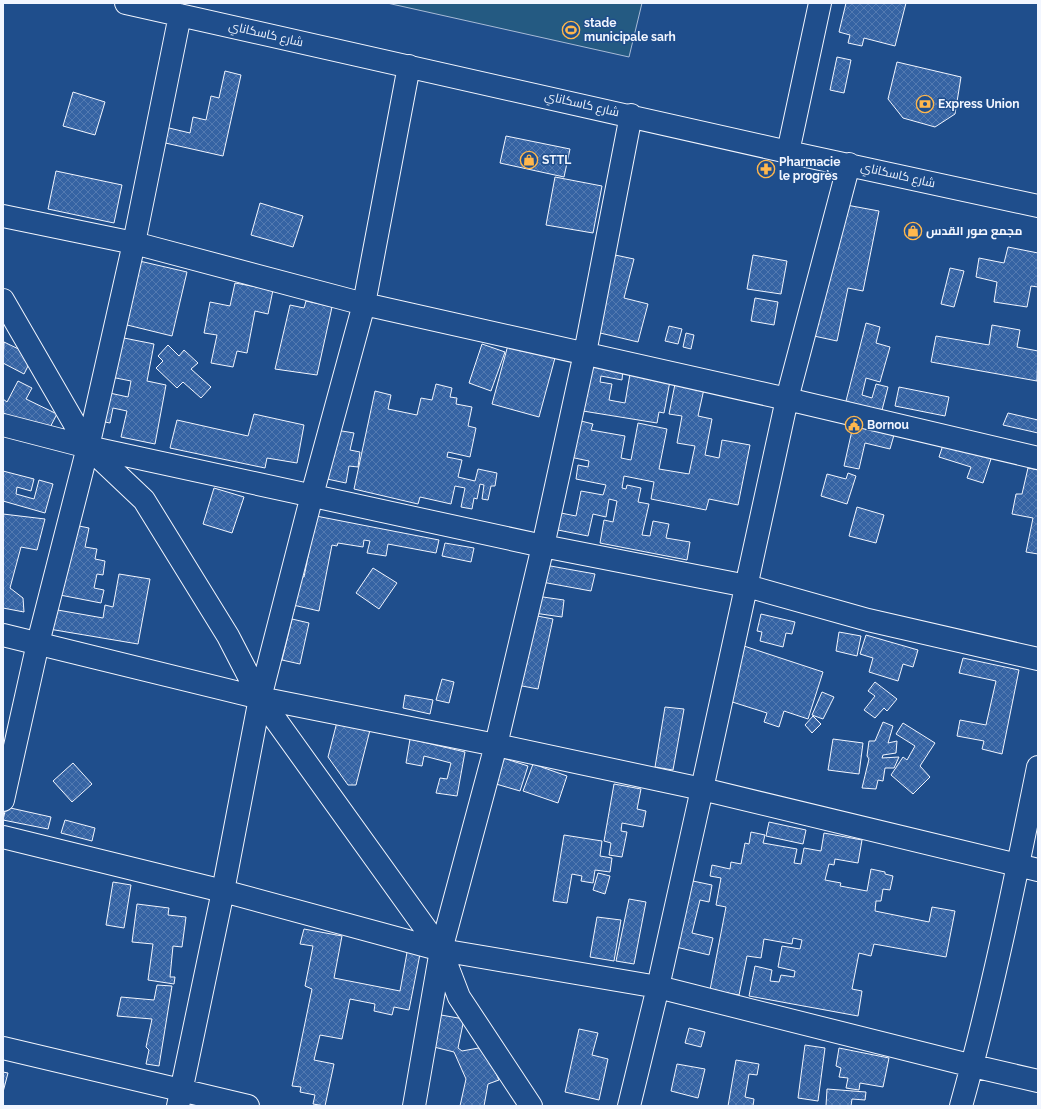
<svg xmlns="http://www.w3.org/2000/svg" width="1041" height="1109" font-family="Raleway,Cairo,sans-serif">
  <defs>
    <pattern id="building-cross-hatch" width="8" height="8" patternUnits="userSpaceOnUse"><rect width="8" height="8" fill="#3563a3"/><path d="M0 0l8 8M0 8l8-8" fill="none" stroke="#537ab1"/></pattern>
  </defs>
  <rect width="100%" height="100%" fill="#1f4e8c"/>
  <path fill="#245a82" stroke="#a8bbd7" d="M387,3h255l-13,54z"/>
  <path fill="url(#building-cross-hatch)" stroke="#f2f6ff" d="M846,3h60l-11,43 -31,-8 -2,8 -14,-3 2,-8 -11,-3z
    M837,57l14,3 -7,33 -14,-3z
    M897,62l64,15 -6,37 -20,13 -32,-9 -15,-19z
    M225,71l16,4 -18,81 -62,-14 4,-15 25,6 3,-16 13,3 5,-24 8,2z
    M73,92l32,10 -10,33 -32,-9z
    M506,136l64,13 -6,28 -64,-14z
    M56,171l66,14 -8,38 -66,-14z
    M555,177l47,9 -9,47 -47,-8z
    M260,203l43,13 -10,31 -42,-12z
    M841,204l38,7 -16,80 -15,-3 -11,53 -23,-5z
    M1008,247l30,6v34l-7,-1 -4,21 -33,-5 3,-20 -21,-5 3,-19 25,5z
    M615,255l19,4 -10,39 24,6 -10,38 -42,-10z
    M753,255l34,6 -6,33 -34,-5z
    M135,260l52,12 -15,64 -53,-13z
    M950,268l14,3 -10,36 -13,-3z
    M235,283l38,7 -5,24 -13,-3 -8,42 -10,-2 -4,16 -22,-4 6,-28 -13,-2 6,-31 20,4z
    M755,298l23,4 -4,23 -23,-4z
    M306,301l26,6 -15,68 -42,-6 15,-64 14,3z
    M866,323l14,4 -4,16 14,4 -10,35 -14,-4 -4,17 10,3 4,-14 12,3 -7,27 -36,-9z
    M992,325l28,5 -3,17 21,4 -1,30 -106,-19 5,-26 53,9z
    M669,326l13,3 -4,15 -13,-3z
    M686,333l8,2 -3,14 -8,-2z
    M119,337l35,7 -7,37 19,4 -11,59 -34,-7 6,-26 -14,-3 -3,15 -10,-2 5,-29 23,5 3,-16 -20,-4z
    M4,342l29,14 -9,18 -21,-11z
    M482,344l23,8 -14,39 -22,-8z
    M168,345l11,11 5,-6 14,13 -7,6 20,18 -10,11 -18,-16 -6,6 -21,-20 7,-7 -5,-5z
    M508,345l47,13 -16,59 -47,-13z
    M591,364l32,5 -1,11 -21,-4 -1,6 12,2 -3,16 16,3 5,-29 40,7 -6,32 -5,-1 -2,11 -74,-12z
    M18,381l14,7 -6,11 31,15 -11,21 -43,-22v-14l4,3z
    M436,384l16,4 -2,9 7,1 -1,6 16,3 -4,19 8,2 -6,29 -22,-5 -1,5 15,3 -4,17 17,4 3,-12 19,4 -2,13h-4l-3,14 -6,-1 2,-14 -4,-1 -3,15 -3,-1 -2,11 -11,-2 4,-19 -10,-2 -4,18 -31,-7 -2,7 -64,-15 21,-98 16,4 -3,14 29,6 4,-17 11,2z
    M675,384l29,5 -6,27 14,3 -7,36 14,3 3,-18 28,5 -12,60 -29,-6 -3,11 -55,-11 3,-17 -30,-6 -2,12 4,1 1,-4 14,3 -3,14 11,2 -7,31 8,1 3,-15 16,3 -3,14 24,4 -3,18 -87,-17 4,-23 9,2 4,-21 -8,-2 -3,18 -13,-3 -5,22 -35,-7 3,-17 20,4 5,-25 22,4 3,-10 -30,-6 2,-14 10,2 1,-6 -19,-4 7,-37 16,4 -2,6 34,6 -4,22 10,2 7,-37 29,6 -8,40 30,5 6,-28 -18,-3 5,-27 -13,-2z
    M899,387l50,10 -4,19 -50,-10z
    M1008,413l30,7v13l-35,-8z
    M254,414l50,11 -7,38 -30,-5 -2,10 -95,-20 7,-28 71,16z
    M853,426l41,9 -4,14 -25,-6 -6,26 -15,-3z
    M336,430l18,3 -4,17 10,2 -2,15 -9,-1 -3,17 -19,-4z
    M944,442l48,14 -9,27 -16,-5 4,-11 -32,-10z
    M1028,468l10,2v84l-12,-2 7,-34 -21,-4 4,-20h6z
    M3,471l31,8 -3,12 -14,-4 -1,7 18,5 5,-19 14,4 -8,29 -42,-12z
    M848,473l8,3 -9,28 -26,-8 6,-22 19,5z
    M214,488l30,9 -12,36 -29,-9z
    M857,507l27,8 -8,28 -27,-7z
    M3,514l42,5 -8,31 -16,-3 -11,41 13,10 1,14 -21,-4z
    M316,516l123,24 -3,13 -48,-9 -2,12 -19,-3 3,-12 -6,-1 -1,7 -25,-4 -1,3 -5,-1 -13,66 -26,-6 6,-29 5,1z
    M74,525l15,3 -4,19 12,2 -2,10 10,2 -2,14 -6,-1 -3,14 10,2 -3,13 -41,-8z
    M445,543l29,5 -3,14 -29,-6z
    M545,565l50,9 -4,17 -49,-9z
    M373,568l24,15 -18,26 -23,-16z
    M119,574l31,5 -12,65 -89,-15 3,-20 51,9 2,-13 8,2z
    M536,596l28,4 -2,17 -28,-4z
    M761,614l34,8 -3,12 -6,-1 -3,14 -23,-6 2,-9 -5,-1z
    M532,615l21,4 -15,70 -21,-4z
    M292,619l17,4 -9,41 -18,-4z
    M839,632l22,4 -4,20 -21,-5z
    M866,635l52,15 -5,17 -10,-3 -5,17 -29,-9 4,-14 -13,-4z
    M744,646l79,26 -15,47 -24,-8 -5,16 -15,-5 3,-9 -41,-13z
    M963,658l56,12 -17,84 -20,-5 2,-8 -27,-5 3,-16 26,5 10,-44 -37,-8z
    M442,679l12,3 -5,21 -13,-3z
    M875,682l22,17 -10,12 -3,-3 -9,10 -11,-8 11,-14 -7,-5z
    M822,692l12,5 -11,22 -11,-4z
    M405,695l28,5 -3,14 -27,-6z
    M665,707l19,2 -11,61 -18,-3z
    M813,716l8,8 -9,9 -7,-8z
    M337,722l33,8 -14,55h-8l-20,-28z
    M883,722l10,4 -5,17 9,-2 -1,12 -13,2 -1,3 17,-1 -5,11h-9l-2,13 -5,-1 -2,9 -14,-1 7,-29 -2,-3 2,-15h6z
    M903,723l32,20 -15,23 10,11 -17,17 -22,-19 12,-18 4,3 8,-14 -19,-12z
    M410,739l55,13 -8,44 -21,-3 4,-15 7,1 4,-16 -27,-7 -2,10 -16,-3z
    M833,739l30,4 -4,31 -31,-4z
    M503,758l25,8 -8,25 -24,-7z
    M73,763l19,21 -20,18 -19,-21z
    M533,764l34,12 -9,27 -35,-12z
    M614,784l27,5 -4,20 9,2 -3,16 -21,-4 -1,8 6,1 -5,25 -13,-2 2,-12 -7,-2z
    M6,807l45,10 -3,12 -45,-9z
    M65,820l30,8 -3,13 -31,-8z
    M769,822l37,8 -3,14 -37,-8z
    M751,832l14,3 -2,8 34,6 -3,14 7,1 3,-16 17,3 3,-18 38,7 -4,23 -23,-4 -1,6 -5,-1 -4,16 16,3 -1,3 27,5 4,-22 14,3v2l8,2 -3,14 -7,-1 -2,12h-5l-1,10 54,11 3,-15 23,4 -9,46 -72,-13 -3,12 -12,-3 -7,36 10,2 -4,25 -109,-20 6,-30 17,4 -2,11 9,1 2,-7 13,2 1,-6 -17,-4 4,-21 18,3 2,-9 -9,-2 -1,6 -28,-5 -3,19 -14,-2 -8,39 -29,-5 16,-83 -10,-2 5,-27 -11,-2 2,-11 18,4 1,-7 10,2 4,-21 4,1z
    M564,835l38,6 -2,15 12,2 -2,14 -15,-2 -2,13 -12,-2 1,-5 -10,-2 -5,29 -14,-2z
    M598,873l12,3 -5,18 -12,-4z
    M688,880l24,5 -3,17 -9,-2 -8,33 21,5 -4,17 -37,-9z
    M113,882l18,3 -7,43 -18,-3z
    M629,899l17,3 -12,62 -18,-3z
    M137,904l32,4 -1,7 18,2 -4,30 -9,-1 -3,31h5l-1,7 -26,-4 5,-36 -21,-2z
    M597,917l24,3 -7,41 -24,-4z
    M304,929l38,7 -8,42 66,13 8,-44 13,2 -12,61 -15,-3 -2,8 -18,-4 1,-7 -25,-5 -8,40 -22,-4 -6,25 20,4 -9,42 -12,-2 2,-9 -15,-3 1,-5 -9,-1 20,-97 -7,-3 8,-40 -13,-2z
    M157,985l15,1 -13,80 -13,-2 3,-14 -3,-3 6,-28 -35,-3 4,-19 33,3z
    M441,1015l23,4 -6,29 4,3 22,-4 15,33 -11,4 -4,22h-24l6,-27 -12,-27 -20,-5z
    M689,1028l16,4 -4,15 -16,-4z
    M579,1029l19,4 -6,22 16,4 -9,41 -34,-8z
    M805,1045l20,3 -7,53 -20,-3z
    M839,1048l50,10 -6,29 -23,-4 -1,7 -13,-2 2,-10 -9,-1 2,-9 -5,-2z
    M736,1060l23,4 -2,11 -8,-1 -4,23 9,2 -1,7h-25z
    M677,1064l28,5 -7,29 -27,-7z
    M3,1072l5,1 -5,19z
    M827,1089l39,3 -1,8 -13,-1 -1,7h-25z"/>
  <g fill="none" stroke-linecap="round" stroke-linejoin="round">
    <defs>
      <path id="minor" d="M126,3l662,149 250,54
        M788,152l32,-149
        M3,216l131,27 230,61 423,95 251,59
        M3,300l85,147 56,53 84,136 32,62 181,252 18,47 72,109
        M3,425l85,22 455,99 204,40 121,34 170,39
        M3,635l257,63 236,47 206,44 336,81
        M3,800l35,-157 50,-196 46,-204 46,-228
        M3,837l220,54 218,59 217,37 315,79 65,15
        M3,1048l245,58
        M178,1106l45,-215 37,-193 52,-203 52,-191 45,-238
        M414,1106l27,-156 55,-205 47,-199 42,-193 46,-238
        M629,1106l29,-119 44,-198 85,-390 62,-235
        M961,1106c31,-111 54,-225 77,-339"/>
    </defs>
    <use href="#minor" stroke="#f2f6ff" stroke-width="24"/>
    <use href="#minor" stroke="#1f4e8c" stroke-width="22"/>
  </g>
  <defs>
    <symbol id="stadium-ring" viewBox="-11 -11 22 22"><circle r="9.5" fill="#1f4e8c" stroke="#ffb74d" stroke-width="1.5"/><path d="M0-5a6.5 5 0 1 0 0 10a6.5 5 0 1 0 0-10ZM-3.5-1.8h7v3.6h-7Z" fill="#ffb74d"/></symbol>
    <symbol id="bank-ring" viewBox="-11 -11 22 22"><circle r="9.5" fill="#1f4e8c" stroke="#ffb74d" stroke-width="1.5"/><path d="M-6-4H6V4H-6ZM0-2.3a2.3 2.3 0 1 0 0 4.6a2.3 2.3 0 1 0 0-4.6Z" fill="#ffb74d"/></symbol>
    <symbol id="shop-ring" viewBox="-11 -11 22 22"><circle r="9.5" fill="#1f4e8c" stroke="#ffb74d" stroke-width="1.5"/><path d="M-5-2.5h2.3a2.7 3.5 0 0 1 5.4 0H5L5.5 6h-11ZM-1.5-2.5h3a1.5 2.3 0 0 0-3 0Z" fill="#ffb74d"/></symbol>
    <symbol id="pharmacy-ring" viewBox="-11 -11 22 22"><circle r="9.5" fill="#1f4e8c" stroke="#ffb74d" stroke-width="1.5"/><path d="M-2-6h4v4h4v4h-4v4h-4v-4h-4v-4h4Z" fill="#ffb74d"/></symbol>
    <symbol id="civic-ring" viewBox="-11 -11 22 22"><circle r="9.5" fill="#1f4e8c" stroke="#ffb74d" stroke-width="1.5"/><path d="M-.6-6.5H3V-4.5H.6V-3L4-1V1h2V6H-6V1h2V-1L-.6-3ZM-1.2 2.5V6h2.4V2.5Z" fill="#ffb74d"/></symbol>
  </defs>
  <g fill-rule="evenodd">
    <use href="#stadium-ring" x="561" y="20" width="20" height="20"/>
    <use href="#bank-ring" x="915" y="94" width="20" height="20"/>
    <use href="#shop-ring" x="519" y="150" width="20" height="20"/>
    <use href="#pharmacy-ring" x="756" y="159" width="20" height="20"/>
    <use href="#shop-ring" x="903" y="221" width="20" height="20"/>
    <use href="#civic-ring" x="844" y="415" width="20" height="20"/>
  </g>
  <g text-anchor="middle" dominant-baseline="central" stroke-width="3" stroke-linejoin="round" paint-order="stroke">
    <g font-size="12" font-weight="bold" fill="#f2f6ff" stroke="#1f4e8c" text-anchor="start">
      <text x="584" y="23">stade<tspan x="584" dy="14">municipale sarh</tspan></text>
      <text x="938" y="104">Express Union</text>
      <text x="542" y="160">STTL</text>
      <text x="779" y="162">Pharmacie<tspan x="779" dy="14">le progrès</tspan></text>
      <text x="926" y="231">مجمع صور القدس</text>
      <text x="867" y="425">Bornou</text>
    </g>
    <g font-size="12" fill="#f2f6ff" stroke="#1f4e8c">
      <text transform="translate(266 34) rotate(13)">شارع كاسكاناي</text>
      <text transform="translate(582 104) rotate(13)">شارع كاسكاناي</text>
      <text transform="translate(898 175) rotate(13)">شارع كاسكاناي</text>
    </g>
  </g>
  <rect width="1041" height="1109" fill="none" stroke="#f2f6ff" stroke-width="8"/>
</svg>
